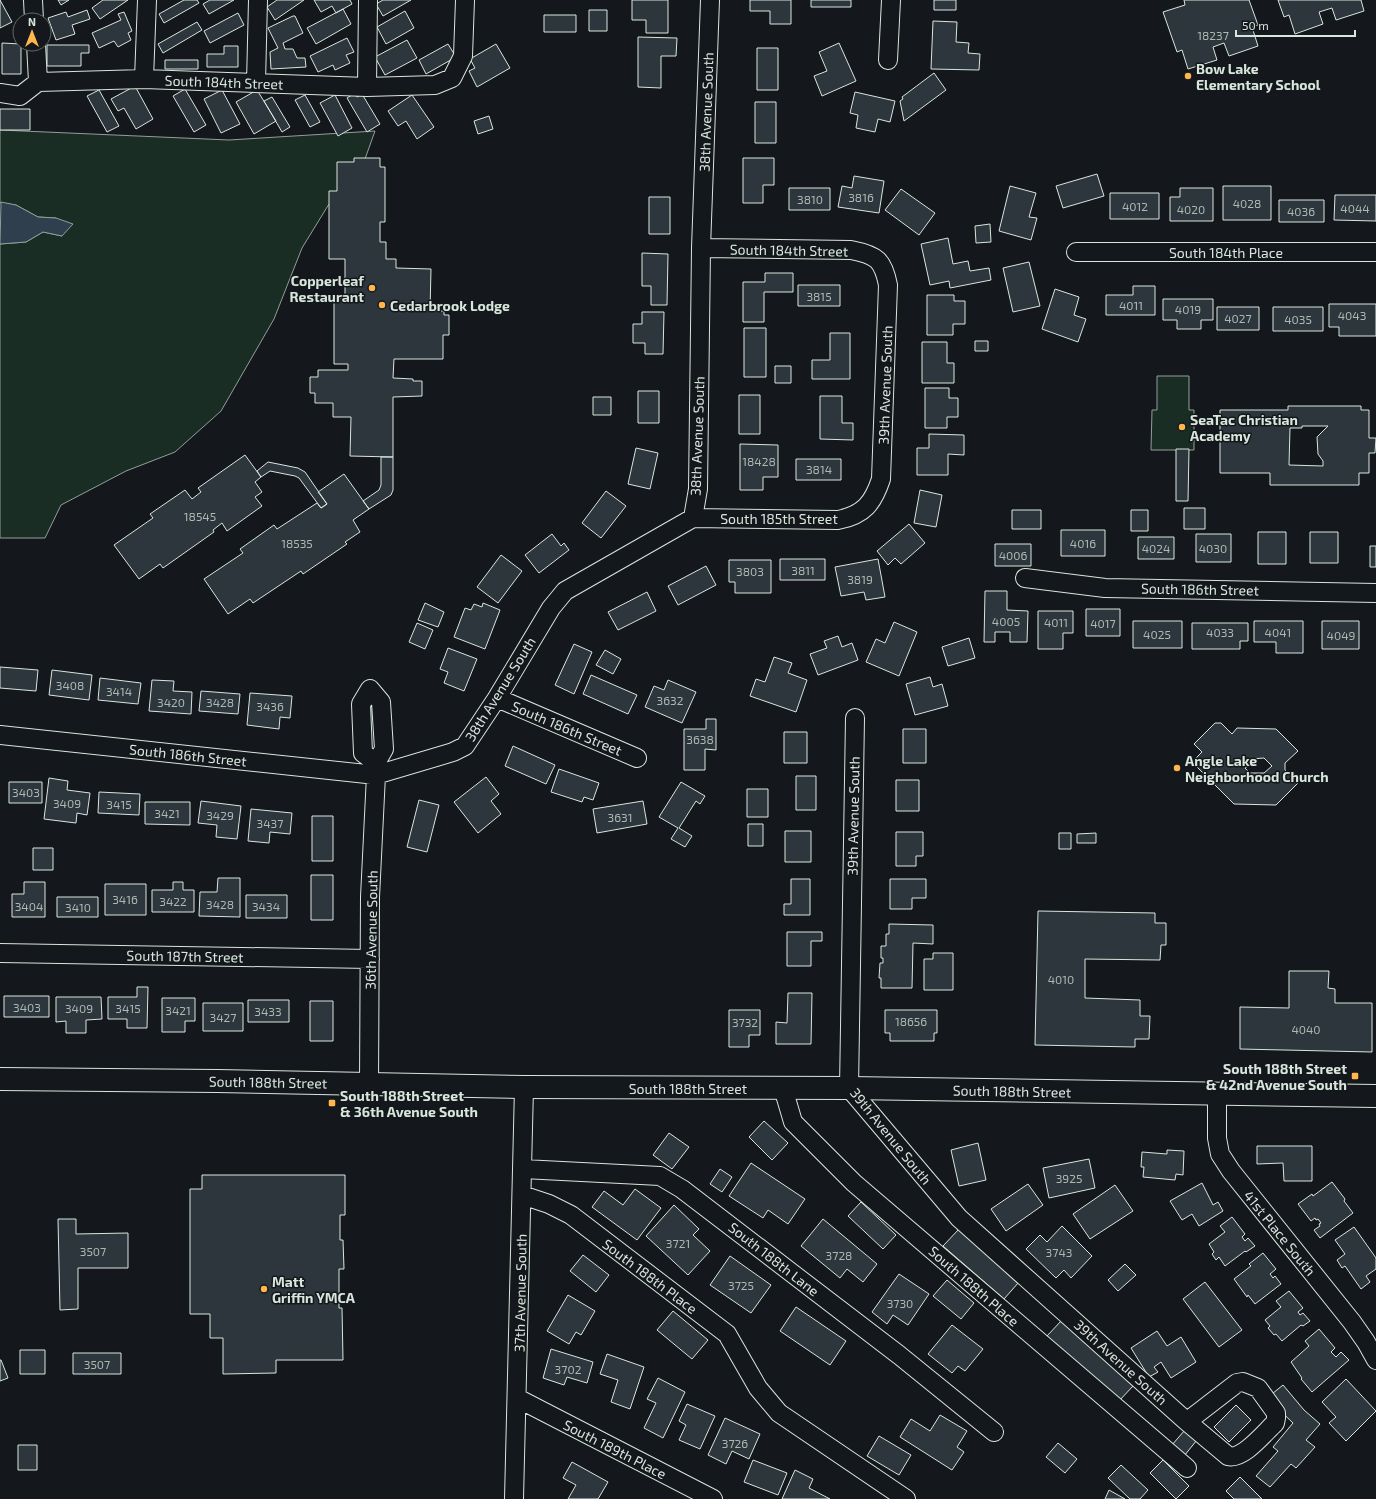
<svg xmlns="http://www.w3.org/2000/svg" width="1376" height="1499" font-family="'Exo 2',sans-serif">
  <rect width="100%" height="100%" fill="#14181c"/>
  <path fill="#1a2d24" stroke="#939e99" d="M0,130l229,10 146,-9 -19,53 -27,20 -27,44 -28,71 -53,92 -46,41 -49,19 -65,34 -16,33h-45v-294l26,-2 17,-10 19,4 -6,-18 -18,-1 -22,-12 -16,-2z
    M1157,376h32v34h5v40h-43l1,-40h5z"/>
  <path fill="#2f3f4d" stroke="#939e99" d="M1,202l15,3 22,12 18,1 17,6 -11,12 -19,-4 -17,10 -26,2z"/>
  <path fill="#2c363c" stroke="#d8e6dc" fill-rule="evenodd" d="M0,0l12,22 -12,6z
    M58,0h11l-8,5z
    M103,0h25l-28,19 -8,-11z
    M184,0h13l2,3 -35,20 -5,-9z
    M210,0h24l-25,14 -6,-10z
    M277,0h27l-29,20 -8,-13z
    M314,0h36l2,4 -16,9 -4,-7 -11,6z
    M383,0h28l-28,16 -7,-12z
    M632,0h36v33h-22v-13h-14z
    M750,0h41v24h-21v-13h-20z
    M811,0h40v7h-40z
    M934,0h22v10h-22z
    M1184,0h65l9,25 -6,2 6,19 -29,10 -5,-13 -11,4 4,13 -29,9 -6,-19 -5,2 -14,-40 22,-7z
    M1278,0h83l3,11 -28,9 -4,-12 -13,4 4,12 -28,10 -6,-19 -5,2z
    M343,9l8,15 -35,20 -9,-16z
    M87,10l3,9 -18,6 3,9 -19,6 -8,-22 18,-6 2,5z
    M589,10h18v21h-18z
    M405,11l9,17 -28,16 -9,-17z
    M124,12l8,19 -4,2 3,7 -13,7 -4,-6 -15,7 -7,-15 29,-13 -3,-6z
    M238,13l6,12 -34,18 -6,-12z
    M544,15h32v17h-32z
    M293,16h2l8,17 -20,10 2,6h8l4,9h8l1,9 -35,2 -1,-17 8,-4 -10,-20z
    M933,21l24,1 -1,20 13,1 -1,10 12,1 -1,16 -48,-1z
    M197,22l5,8 -39,23 -5,-9z
    M638,37l39,1 -1,18h-15v32l-23,-1z
    M347,38l7,14 -8,3 4,8 -15,7 -2,-5 -15,7 -8,-16z
    M407,40l10,18 -32,17 -10,-18z
    M2,43l19,1v30h-19z
    M839,43l17,38 -34,15 -8,-20 13,-5 -8,-19z
    M448,44l8,13 -30,17 -7,-14z
    M496,44l14,24 -33,19 -8,-16 6,-3 -5,-9z
    M47,45h42v8h-8v13h-34z
    M224,46h14v21h-31v-13h17z
    M757,48h21v42h-21z
    M165,60h33v9h-33z
    M934,73l12,17 -42,31 -4,-20 3,-2 -1,-2z
    M135,86l18,33 -17,10 -12,-21 -6,3 -7,-12z
    M185,89l21,36 -12,7 -21,-36z
    M99,90l20,36 -12,6 -20,-36z
    M222,90l18,34 -19,9 -17,-34z
    M257,90l19,31 -22,13 -18,-32z
    M855,92l40,9 -5,21 -12,-3 -3,13 -19,-4 2,-13 -8,-2z
    M355,93l2,4 5,-3 18,30 -13,8 -20,-34z
    M305,95l15,27 -10,5 -15,-27z
    M335,95l17,33 -14,8 -18,-33z
    M412,95l22,32 -17,12 -11,-18 -8,5 -10,-15z
    M272,97l18,30 -8,5 -18,-31z
    M755,102h21v41h-21z
    M0,109h30v21h-30z
    M489,116l4,13 -15,5 -4,-13z
    M354,158h26v9h5v55h-5v20h6v17h10v9l35,1 -1,42h14v4h5v20h-6v24h-49l-1,19 20,1v2h9v15l-29,1v60l-43,-1 1,-39h-18v-14h-18v-10h-5v-16h8v-7h30v-6h-14v-66h11v-39h-16v-68h8v-29h17z
    M743,158h31v27h-11v18h-20z
    M1097,174l7,22 -41,12 -7,-22z
    M854,176l30,5 -5,32 -41,-6 4,-21 10,2z
    M1010,186l26,7 -7,24 8,1 -6,22 -32,-9z
    M1223,186h48v34h-48z
    M789,188h41v22h-41z
    M1180,188h33v33h-43v-24h10z
    M901,189l34,24 -16,22 -34,-25z
    M1110,193h49v26h-49z
    M1335,195h41v26l-42,-1z
    M649,197h21v37h-21z
    M1279,200h45v22h-45z
    M990,224l1,18 -15,1 -1,-17z
    M948,238l5,26 15,-3 2,10 19,-3 2,12 -41,8 -1,-7 -19,4 -9,-41z
    M642,253l26,1 -1,51h-16v-19h-9z
    M1029,262l11,44 -27,6 -10,-44z
    M765,273h28v19h-29v30h-21v-40h22z
    M798,285h42v21h-42z
    M1133,286h22v29h-49v-20h27z
    M1055,289l24,8 -5,18 12,4 -8,23 -36,-13z
    M927,295h27v6h11v23h-12v11h-26z
    M1163,299h50v21h-12v9h-24v-9h-14z
    M1329,304h47v32h-37v-9h-10z
    M1217,307h42v23h-42z
    M1273,307h50v24h-50z
    M642,312h22l-1,42h-18v-11h-12v-19h9z
    M744,328h22v49h-22z
    M830,333h20v46h-38v-19h18z
    M975,341h13v10h-13z
    M922,342h25v21h7v20h-32z
    M775,366h16v17h-16z
    M925,388h24v10h9v19h-11v11h-22z
    M638,391h21v32h-21z
    M739,395h21v39h-21z
    M820,396h22v27h11v17l-33,-1z
    M593,397h18v18h-18z
    M1288,406h73v4h8v28h7l-1,15h-6v20h-10v12h-89v-12h-50v-63h68zM1302,426h26l-11,11 1,17 5,7v5l-34,-1 1,-37h12z
    M929,434l35,1v20l-16,-1v21h-31v-27h12z
    M740,444l38,1v32h-15v13h-23z
    M636,448l22,5 -8,36 -22,-5z
    M1176,449h13l-1,52h-12z
    M245,455l16,22 -6,5 7,10 -7,5 7,9 -35,25 -5,-8 -9,7 1,2 -51,36 -3,-4 -21,15 -25,-34 39,-27 -3,-4 35,-24 7,9 9,-7 -3,-4z
    M381,457h12v33l-2,5 -22,14 -6,-8 16,-11 2,-5z
    M796,459h45v21h-45z
    M268,462l30,6 7,4 22,32 -6,4 -22,-30 -4,-2 -25,-5 -9,6 -4,-6z
    M344,474l25,35 -16,11 7,12 -15,10 2,2 -44,30 -2,-3 -48,32 -3,-4 -22,15 -24,-35 39,-26 -3,-4 34,-24 3,4 40,-26 4,5 6,-4 -9,-12z
    M920,490l22,5 -6,32 -22,-4z
    M606,491l20,15 -25,32 -19,-15z
    M1184,508h21v21h-21z
    M1012,510h29v19h-29z
    M1131,510h17v21h-17z
    M909,524l16,19 -24,21 -6,-6 -7,7 -11,-14z
    M1061,530h44v26h-44z
    M1258,532h28v32h-28z
    M1310,532h28v31h-28z
    M552,534l9,12 3,-3 5,7 -30,23 -14,-18z
    M1196,534h35v28h-35z
    M1138,537h36v22h-36z
    M995,544h36v22h-36z
    M1370,546h6v21h-6z
    M501,555l21,16 -24,32 -21,-16z
    M780,559h45v21h-45z
    M878,559l7,38 -19,3 -2,-8 -23,4 -6,-29z
    M729,560h42v33h-36v-11h-6z
    M706,566l10,19 -38,20 -10,-19z
    M985,591h22v19l21,1 -1,31h-17v-10h-15v10h-11z
    M647,592l9,19 -38,19 -10,-18z
    M425,603l19,9 -6,15 -20,-7z
    M483,603l17,7 -15,39 -31,-12 11,-29 6,2 3,-6 8,3z
    M1086,609h34v27h-34z
    M1038,611h35v22h-10v16h-25z
    M1133,621h49v27h-49z
    M1254,621h49v32h-27v-11h-22z
    M1322,621h37v28h-37z
    M894,622l23,10 -18,44 -33,-14 10,-23 9,4z
    M417,623l16,7 -8,19 -16,-7z
    M1192,623h56v18h-8v8h-48z
    M838,636l4,11 10,-4 6,17 -40,15 -8,-21 17,-6 -3,-7z
    M969,638l6,20 -27,8 -6,-19z
    M574,644l18,8 -18,42 -19,-9z
    M448,648l29,11 -13,32 -20,-8 4,-11 -8,-3z
    M605,650l16,9 -8,15 -17,-9z
    M774,657l18,6 -4,10 19,7 -11,32 -46,-16 6,-17 9,3z
    M0,667l38,3 -2,21 -36,-3z
    M52,670l40,5 -3,25 -40,-5z
    M591,675l46,20 -9,19 -45,-20z
    M930,677l3,10 9,-3 6,22 -33,9 -9,-31z
    M100,678l41,5 -3,21 -40,-4z
    M152,680l22,1 -1,10 19,1 -1,22 -42,-3z
    M668,680l28,12 -14,31 -37,-16 9,-21 10,4z
    M201,691l39,3 -2,20 -39,-3z
    M250,693l42,3 -2,22 -10,-1 -1,12 -32,-4z
    M706,719h10v31l-11,-1v21h-21v-41h22z
    M1215,723h6l11,11 5,-6 39,1 22,22 -13,12v7l13,13 -22,22 -42,-1 -40,-40 1,-5 7,-7 -8,-8zM1264,758l8,8 -8,7h-14l-5,-5 3,-2 -2,-2 5,-5z
    M903,729h23v34h-23z
    M784,732h23v31h-23z
    M513,746l42,19 -9,19 -41,-18z
    M559,769l40,14 -6,17 -9,-3 -2,5 -31,-10z
    M796,776h20v34h-20z
    M486,777l13,17 -8,7 10,13 -23,19 -24,-31z
    M49,778l19,3 -1,9 23,3 -3,22 -10,-2 -1,10 -32,-4z
    M896,780h23v31h-23z
    M9,782h33v21h-33z
    M681,782l24,14 -5,8 -4,-3 -17,27 13,8 -7,11 -14,-8 7,-11 -19,-11z
    M747,789h21v28h-21z
    M99,792l41,2 -1,21 -41,-2z
    M419,800l20,5 -12,47 -20,-5z
    M201,801l40,5 -4,33 -21,-2 1,-12 -19,-2z
    M643,801l4,23 -50,9 -4,-24z
    M145,802h45v23l-45,-1z
    M251,809l41,4 -2,21 -20,-2 -1,11 -21,-2z
    M312,816h21v45h-21z
    M748,824h15v22h-15z
    M785,831h26v31h-26z
    M896,832h27v24h-7v10h-20z
    M1059,833h12v16h-12z
    M1096,833v10h-19v-9z
    M33,848h20v22h-20z
    M311,875h22v45h-22z
    M218,878h22v39l-41,-1 1,-24h17z
    M791,879h19v36h-26v-11h7z
    M890,879h36v19h-14v11h-22z
    M24,882h21v35h-33v-23h12z
    M173,882h10v8h11v22h-42v-22h21z
    M105,884h41v31h-41z
    M246,895h41v23h-41z
    M57,897h41v20h-41z
    M1038,911l117,2v10h11v22h-5l-1,15 -75,-1v39l55,2v16h10l-1,23h-14v8l-100,-2z
    M889,924l44,1v19l-20,-1 -1,45h-31v-10h-2l1,-15h3v-5h-2v-12h5v-12h3z
    M787,932h35v9h-11v25h-24z
    M933,953h20v37h-29v-31h9z
    M1289,971h40l-1,17 7,1v14h37v49l-132,-3v-42l49,1z
    M137,987h11l-1,41h-20v-9h-19v-22h29z
    M788,993h24l-1,51h-35v-22l11,1z
    M4,996h45v21h-45z
    M56,997h45l1,22 -16,1v13h-20v-12l-10,1z
    M162,998h33v23h-10v11h-23z
    M248,1000h41v22h-41z
    M310,1001h23v40h-23z
    M203,1003h40v28h-40z
    M729,1010h31v25h-11v12h-20z
    M885,1010h52v23h-3v8h-44v-8h-5z
    M764,1121l24,22 -16,17 -23,-23z
    M669,1133l20,14 -17,22 -19,-14z
    M978,1143l8,37 -27,6 -8,-36z
    M1257,1146h55v35h-28l-1,-18 -26,1z
    M1167,1150l17,1 -1,24 -7,-1 -1,6 -32,-3 1,-10h-3l1,-15 25,2z
    M1089,1159l6,29 -46,10 -6,-30z
    M751,1163l54,36 -17,25 -20,-14 -5,8 -34,-22z
    M720,1169l12,8 -10,15 -12,-8z
    M202,1175h143v40h-5v25h3l1,29h-5v39h3l1,52h-67v13l-53,1v-36h-13v-24h-20v-125h12z
    M1332,1182l13,17 -1,2 9,12 -33,25 -6,-8 6,-4 -1,-2 2,-1 -3,-4 -2,1 -1,-2 -4,3 -13,-17 14,-10 1,2z
    M1202,1183l11,22 5,-3 5,9 -24,15 -7,-12 -10,6 -12,-19z
    M1028,1184l15,21 -37,26 -15,-22z
    M1115,1185l18,26 -43,28 -17,-25z
    M635,1189l26,19 -24,32 -45,-33 12,-16 19,14z
    M861,1202l35,33 -13,14 -35,-33z
    M674,1205l25,24 -6,6 17,16 -22,24 -42,-39z
    M1232,1217l13,17 -3,3 3,4 3,-3 7,8 -9,6 -1,-1 -20,15 -6,-9 -3,3 -4,-6 2,-2 -5,-8 16,-12 -5,-6z
    M58,1219h18v15l52,-1v35h-50v41l-18,1z
    M823,1219l54,45 -14,18 -16,-13 -7,9 -39,-32z
    M1062,1226l30,30 -21,22 -7,-8 -8,8 -30,-29 14,-14 7,7z
    M1354,1227l22,31v11l-10,7 4,6 -9,7 -16,-23 -3,2 -5,-8 8,-6 -10,-14z
    M959,1229l60,53 -15,17 -61,-53z
    M1263,1253l13,16 -6,5 3,4 2,-2 6,8 -26,20 -7,-9 -1,2 -13,-18 17,-13 -2,-2z
    M583,1255l26,20 -13,17 -26,-21z
    M730,1256l41,29 -20,28 -41,-28z
    M1125,1264l11,11 -18,16 -10,-11z
    M899,1274l30,20 -21,31 -15,-10 -6,9 -15,-12z
    M947,1280l27,23 -13,16 -28,-23z
    M1205,1282l37,48 -23,17 -36,-48z
    M1289,1291l14,17 -5,4 2,3 3,-2 7,8 -7,5 -2,-1 -19,16 -6,-7 -2,1 -6,-7 2,-2 -5,-6 16,-13 -5,-6z
    M568,1295l27,16 -14,24 -5,-3 -7,12 -22,-13z
    M796,1307l50,34 -16,24 -50,-34z
    M673,1311l35,29 -16,19 -35,-29z
    M1062,1320l72,65 -16,17 -72,-65z
    M952,1325l31,24 -18,22 -7,-5 -6,7 -24,-19z
    M1319,1329l16,19 -4,4 5,5 5,-5 8,8 -37,32 -11,-13 1,-1 -11,-16 18,-16 -4,-5z
    M1157,1331l10,15 14,-9 15,25 -25,16 -10,-16 -7,5 4,5 -9,5 -18,-29z
    M551,1349l42,13 -6,21 -20,-6 -3,8 -21,-7z
    M20,1350h25v24h-25z
    M73,1353h48v21h-48z
    M607,1354l37,13 -14,42 -19,-7 7,-22 -18,-6z
    M0,1360h1l7,18 -8,3z
    M658,1378l27,14 -22,46 -19,-10 12,-25 -9,-4z
    M1346,1379l30,32 -30,30 -17,-18 7,-6 -14,-15z
    M1283,1385l21,25 16,14 -14,16 9,7 -19,21 -5,-4 -21,23 -14,-11 22,-25 -5,-4 20,-24 -26,-25z
    M687,1404l28,12 -15,33 -21,-9 7,-15 -7,-4z
    M1236,1405l15,15 -22,22 -15,-15z
    M940,1415l27,16 -10,16 7,5 -12,18 -52,-33 11,-18 19,12z
    M725,1418l35,16 -11,25 -17,-8 -6,13 -18,-9z
    M1185,1430l12,10 -13,16 -13,-10z
    M879,1436l32,19 -12,20 -32,-19z
    M1058,1443l19,16 -12,14 -19,-16z
    M18,1445h19v25h-19z
    M753,1460l34,13 -9,22 -34,-13z
    M1163,1460l26,26 -13,13 -26,-26z
    M572,1462l36,20 -10,17h-30l8,-14 -13,-7z
    M1121,1465l27,25 -8,9h-10l-22,-21z
    M795,1470l18,9 -4,9 21,11h-48z
    M1240,1477l22,22h-28l-8,-8z
    M1109,1490l16,9h-20z"/>
  <g fill="none" stroke-linecap="round" stroke-linejoin="round">
    <defs>
      <path id="minor" d="M33,0l1,20
        M36,44l2,38
        M888,60l3,-60
        M144,79l3,-79
        M256,83l2,-83
        M367,87l1,-87
        M0,93l20,3 18,-14 106,-3 223,8 68,-2 17,-7 11,-22 2,-56
        M1076,252h300
        M693,518l145,2c26,-5 35,-17 43,-41l7,-194c-5,-25 -11,-30 -37,-35l-150,-2
        M693,518l5,-29 3,-241 9,-248
        M1025,578l80,10 271,5
        M370,689l11,13 3,47 -8,14 -13,-10 -2,-49z
        M497,698l140,60
        M855,718l-6,370 110,130 226,202h4l48,-37 6,-1 15,6 18,25v5l-1,5c-11,10 -32,37 -47,33l-43,-36
        M0,735l376,40 77,-23 12,-6 32,-48 54,-90 14,-17 128,-73
        M0,953l370,6
        M369,1084l1,-187 6,-122v-11
        M783,1088l10,34 61,61 333,285
        M1217,1094v44l3,16 11,17 121,151 14,20 10,18
        M523,1169l137,7 22,13 217,166 95,77
        M522,1195l27,9 22,11 156,119 31,54 21,25 127,86
        M517,1398l196,101
        M514,1499l10,-412"/>
      <path id="major" d="M0,1079l217,2 307,6 325,1 527,8"/>
    </defs>
    <use href="#minor" stroke="#d8e6dc" stroke-width="20"/>
    <use href="#major" stroke="#d8e6dc" stroke-width="24"/>
    <use href="#minor" stroke="#14181c" stroke-width="18"/>
    <use href="#major" stroke="#14181c" stroke-width="22"/>
  </g>
  <g fill="#ffb74d" stroke="#14181c" stroke-width="1.5">
    <circle cx="1188" cy="76" r="4"/>
    <circle cx="372" cy="288" r="4"/>
    <circle cx="382" cy="305" r="4"/>
    <circle cx="1182" cy="427" r="4"/>
    <circle cx="1177" cy="768" r="4"/>
    <rect x="1351" y="1072" width="8" height="8" rx="2"/>
    <rect x="328" y="1099" width="8" height="8" rx="2"/>
    <circle cx="264" cy="1289" r="4"/>
  </g>
  <g text-anchor="middle" dominant-baseline="central" stroke-width="3" stroke-linejoin="round" paint-order="stroke">
    <g font-size="12" fill="#adbab4">
      <text x="1213" y="35">18237</text>
      <text x="861" y="197">3816</text>
      <text x="810" y="199">3810</text>
      <text x="1247" y="203">4028</text>
      <text x="1135" y="206">4012</text>
      <text x="1355" y="208">4044</text>
      <text x="1191" y="209">4020</text>
      <text x="1301" y="211">4036</text>
      <text x="819" y="296">3815</text>
      <text x="1131" y="305">4011</text>
      <text x="1188" y="309">4019</text>
      <text x="1352" y="315">4043</text>
      <text x="1238" y="318">4027</text>
      <text x="1298" y="319">4035</text>
      <text x="759" y="461">18428</text>
      <text x="819" y="469">3814</text>
      <text x="200" y="516">18545</text>
      <text x="297" y="543">18535</text>
      <text x="1083" y="543">4016</text>
      <text x="1156" y="548">4024</text>
      <text x="1213" y="548">4030</text>
      <text x="1013" y="555">4006</text>
      <text x="803" y="570">3811</text>
      <text x="750" y="571">3803</text>
      <text x="860" y="579">3819</text>
      <text x="1006" y="621">4005</text>
      <text x="1056" y="622">4011</text>
      <text x="1103" y="623">4017</text>
      <text x="1220" y="632">4033</text>
      <text x="1278" y="632">4041</text>
      <text x="1157" y="634">4025</text>
      <text x="1341" y="635">4049</text>
      <text x="70" y="685">3408</text>
      <text x="119" y="691">3414</text>
      <text x="670" y="700">3632</text>
      <text x="171" y="702">3420</text>
      <text x="220" y="702">3428</text>
      <text x="270" y="706">3436</text>
      <text x="700" y="739">3638</text>
      <text x="26" y="792">3403</text>
      <text x="67" y="803">3409</text>
      <text x="119" y="804">3415</text>
      <text x="167" y="813">3421</text>
      <text x="220" y="815">3429</text>
      <text x="620" y="817">3631</text>
      <text x="270" y="823">3437</text>
      <text x="125" y="899">3416</text>
      <text x="173" y="901">3422</text>
      <text x="220" y="904">3428</text>
      <text x="29" y="906">3404</text>
      <text x="266" y="906">3434</text>
      <text x="78" y="907">3410</text>
      <text x="1061" y="979">4010</text>
      <text x="27" y="1007">3403</text>
      <text x="79" y="1008">3409</text>
      <text x="128" y="1008">3415</text>
      <text x="178" y="1010">3421</text>
      <text x="268" y="1011">3433</text>
      <text x="223" y="1017">3427</text>
      <text x="911" y="1021">18656</text>
      <text x="745" y="1022">3732</text>
      <text x="1306" y="1029">4040</text>
      <text x="1069" y="1178">3925</text>
      <text x="678" y="1243">3721</text>
      <text x="93" y="1251">3507</text>
      <text x="1059" y="1252">3743</text>
      <text x="839" y="1255">3728</text>
      <text x="741" y="1285">3725</text>
      <text x="900" y="1303">3730</text>
      <text x="97" y="1364">3507</text>
      <text x="568" y="1369">3702</text>
      <text x="735" y="1443">3726</text>
    </g>
    <g font-size="14" font-weight="bold" fill="#d8e6dc" stroke="#14181c" text-anchor="start">
      <text x="1196" y="68">Bow Lake<tspan x="1196" dy="16">Elementary School</tspan></text>
      <text x="364" y="280" text-anchor="end">Copperleaf<tspan x="364" dy="16">Restaurant</tspan></text>
      <text x="390" y="305">Cedarbrook Lodge</text>
      <text x="1190" y="419">SeaTac Christian<tspan x="1190" dy="16">Academy</tspan></text>
      <text x="1185" y="760">Angle Lake<tspan x="1185" dy="16">Neighborhood Church</tspan></text>
      <text x="1347" y="1068" text-anchor="end">South 188th Street<tspan x="1347" dy="16">&amp; 42nd Avenue South</tspan></text>
      <text x="340" y="1095">South 188th Street<tspan x="340" dy="16">&amp; 36th Avenue South</tspan></text>
      <text x="272" y="1281">Matt<tspan x="272" dy="16">Griffin YMCA</tspan></text>
    </g>
    <g font-size="14" fill="#d8e6dc" stroke="#14181c">
      <text transform="translate(224 82) rotate(2)">South 184th Street</text>
      <text transform="translate(706 112) rotate(-88)">38th Avenue South</text>
      <text transform="translate(789 250) rotate(1)">South 184th Street</text>
      <text x="1226" y="252">South 184th Place</text>
      <text transform="translate(885 385) rotate(-88)">39th Avenue South</text>
      <text transform="translate(697 436) rotate(-88)">38th Avenue South</text>
      <text x="779" y="518">South 185th Street</text>
      <text transform="translate(1200 589) rotate(1)">South 186th Street</text>
      <text transform="translate(500 689) rotate(-58)">38th Avenue South</text>
      <text transform="translate(567 728) rotate(23)">South 186th Street</text>
      <text transform="translate(188 755) rotate(6)">South 186th Street</text>
      <text transform="translate(853 816) rotate(-89)">39th Avenue South</text>
      <text transform="translate(371 930) rotate(-89)">36th Avenue South</text>
      <text transform="translate(185 956) rotate(1)">South 187th Street</text>
      <text transform="translate(268 1082) rotate(1)">South 188th Street</text>
      <text x="688" y="1088">South 188th Street</text>
      <text transform="translate(1012 1091) rotate(1)">South 188th Street</text>
      <text transform="translate(891 1136) rotate(51)">39th Avenue South</text>
      <text transform="translate(1280 1233) rotate(51)">41st Place South</text>
      <text transform="translate(774 1259) rotate(38)">South 188th Lane</text>
      <text transform="translate(650 1276) rotate(37)">South 188th Place</text>
      <text transform="translate(974 1286) rotate(41)">South 188th Place</text>
      <text transform="translate(520 1293) rotate(-89)">37th Avenue South</text>
      <text transform="translate(1121 1362) rotate(42)">39th Avenue South</text>
      <text transform="translate(615 1449) rotate(27)">South 189th Place</text>
    </g>
  </g>
  <g transform="translate(32 32)"><circle r="19" fill="#14181c" stroke="#626a69"/>
  <path d="M0-3L7 15L0 10L-7 15Z" fill="#ffb74d"/>
  <text y="-6" font-size="11" font-weight="bold" text-anchor="middle" fill="#d8e6dc">N</text>
  </g>
  <path d="M1236 30v6h119v-6" fill="none" stroke="#d8e6dc" stroke-width="2"/>
  <text x="1242" y="30" font-size="12" fill="#d8e6dc" stroke="#14181c" stroke-width="3" paint-order="stroke">50 m</text>
</svg>
